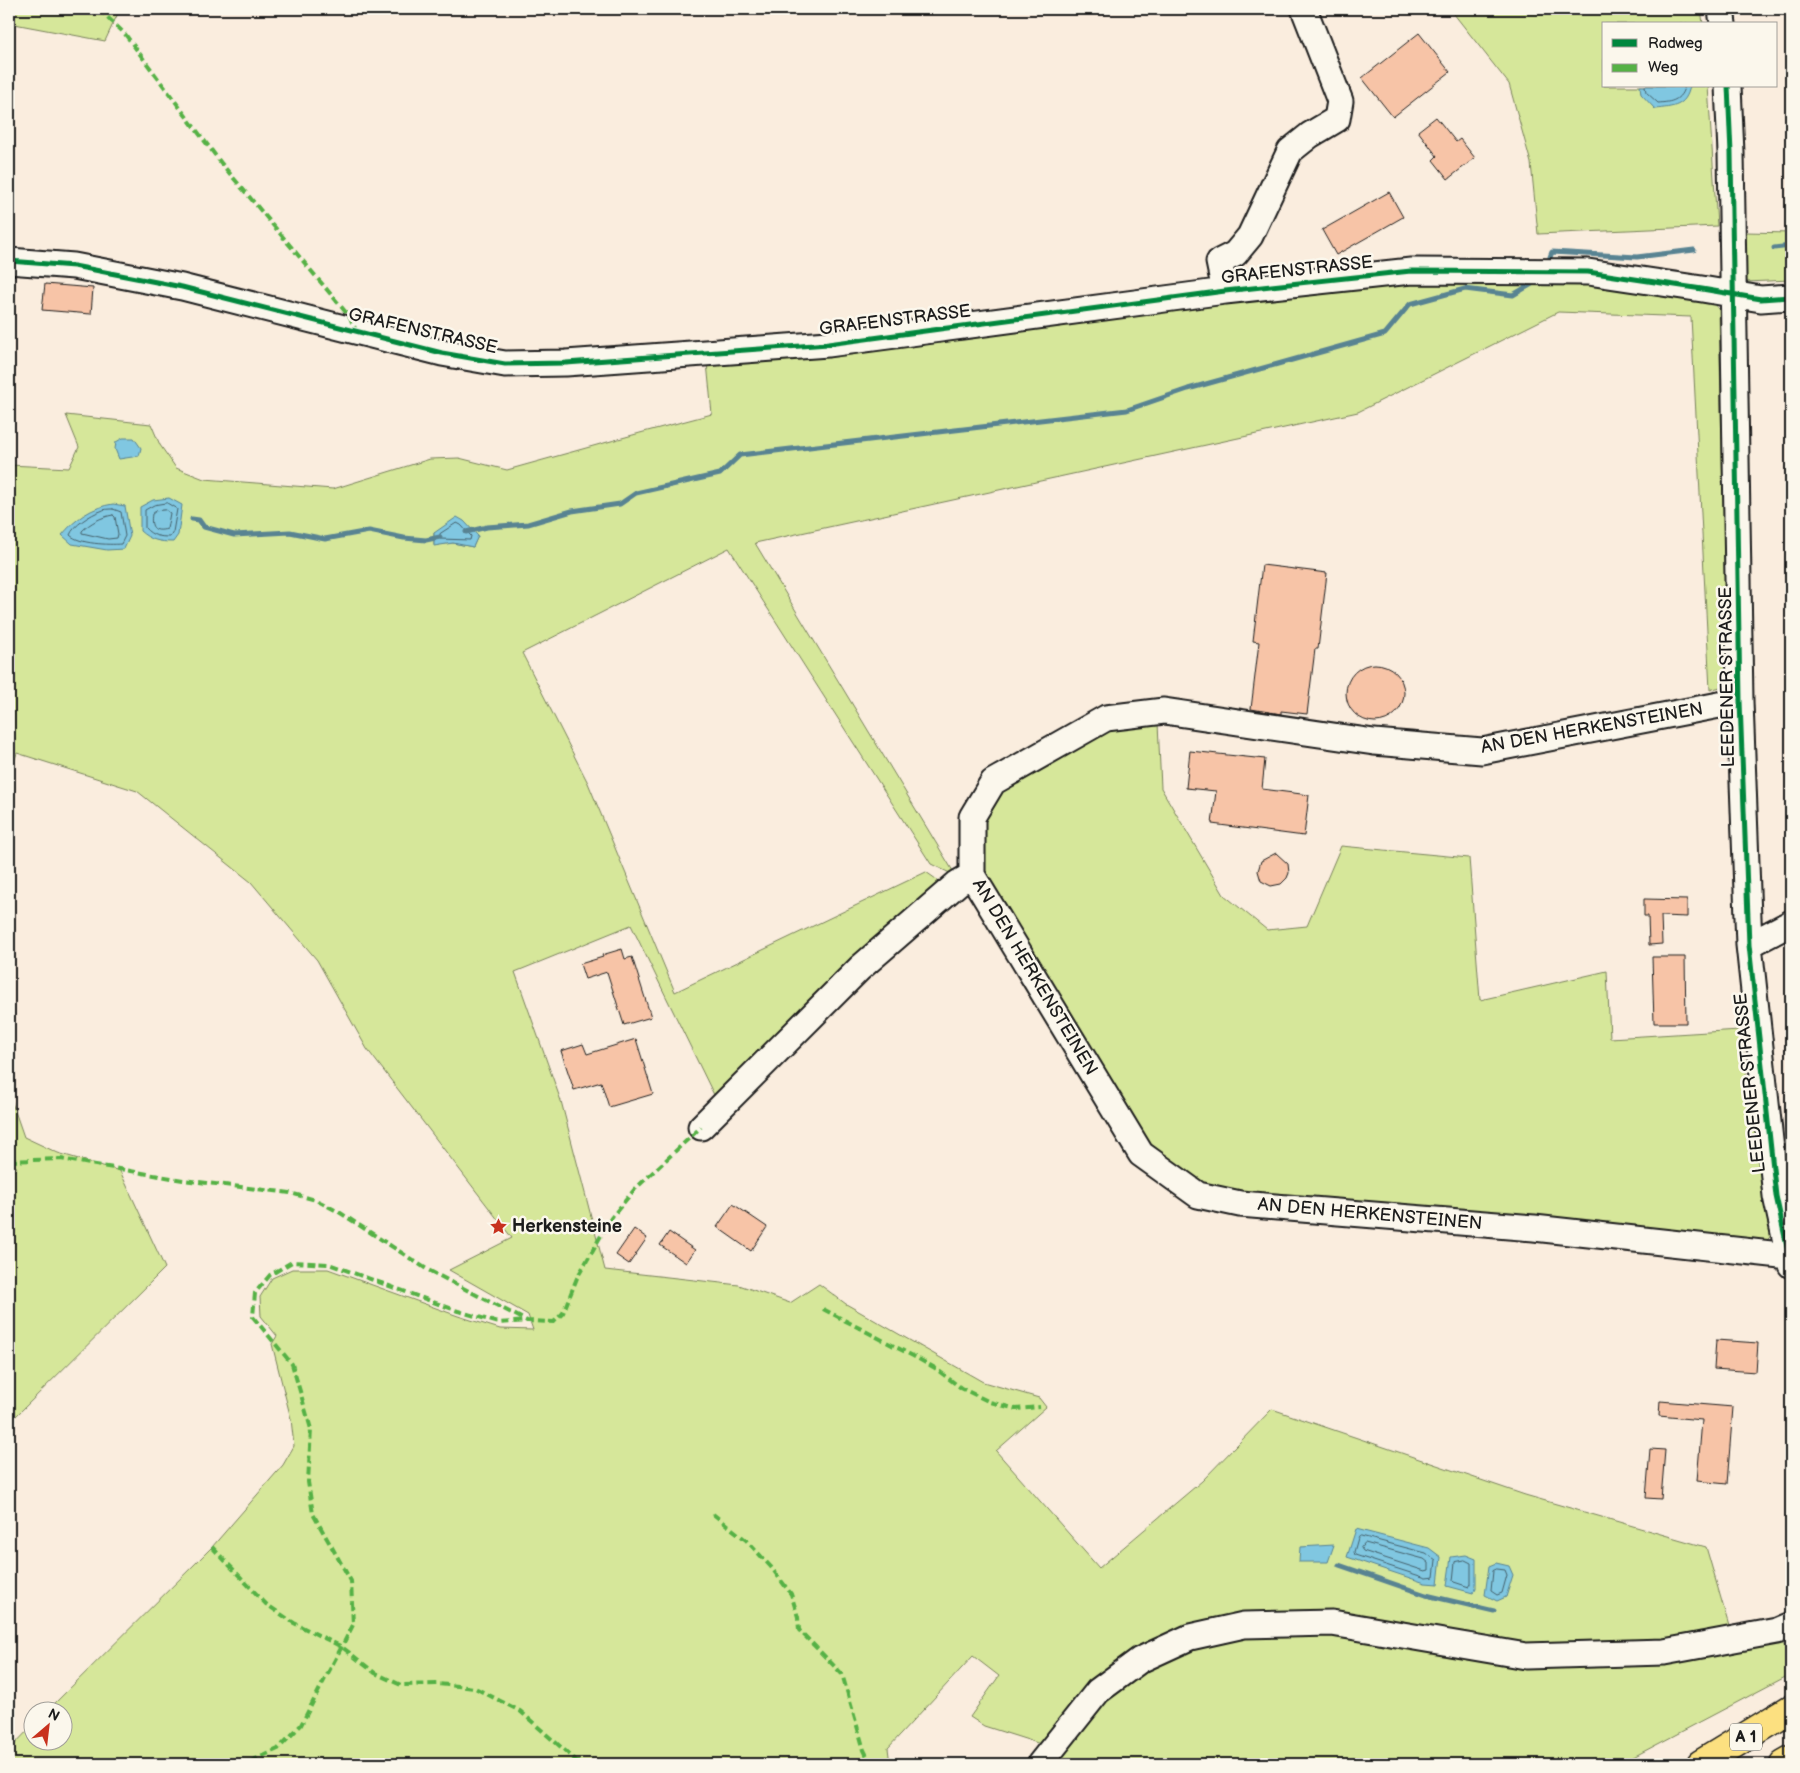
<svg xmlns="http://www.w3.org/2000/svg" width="1800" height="1773" font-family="'Balsamiq Sans',sans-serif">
  <rect width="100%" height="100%" fill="#faedde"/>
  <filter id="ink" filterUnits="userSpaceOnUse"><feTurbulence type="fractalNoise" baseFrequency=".02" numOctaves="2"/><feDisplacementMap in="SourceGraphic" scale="10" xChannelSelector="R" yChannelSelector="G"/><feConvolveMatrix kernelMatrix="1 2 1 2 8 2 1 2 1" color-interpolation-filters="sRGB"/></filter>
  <g filter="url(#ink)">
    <path fill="#d6e79a" stroke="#79825b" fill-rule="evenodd" d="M9,9h111l-15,32 -96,-18z
      M1450,9h251l2,15h-99v62h104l9,140 -179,8 -7,-71 -22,-79z
      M1745,232l46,1v47l-46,2z
      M1530,278l170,19 14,7 5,6 8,375 -17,5 -19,-373 -133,-5 -200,100 -603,131 201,333 -25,-12 -202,-316 -207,105 66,130 87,209 251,-120 20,14 -230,213 -85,-174 -116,47 46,129 44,169 134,15 51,18 29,-19 27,20 137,78 56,16 7,9 -50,44 103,117 103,-87 70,-72 253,86 181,52 25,86 -74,9 -130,1 -29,-4 -257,-25 -98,50 99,-35 89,4 191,35 145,-4 115,-21 9,11v20l-171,90h-586l13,-18 -63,-20 -14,-9 29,-41 -26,-20 -85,92 2,16h-881v-14l23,-24v14h30v-30h-14l164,-163 71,-82 11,-19 -3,-27 -19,-75 5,-8 -16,-20 -1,-19 12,-19 20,-9h36l130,47 42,13 33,1 -5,-15 -79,-45 63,-32 -145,-189 -50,-89 -66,-78 -114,-91 -120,-38 -8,23v-311l60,3 10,-21 -13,-32 85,9 9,21 16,23 28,11 129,10 97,-30 29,-1 48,12 133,-37 72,-19 -5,-51 702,-84zM434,533l44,3 -5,11 -20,-4 -19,2z
      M1158,723l3,65 63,107 43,35 40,-4 34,-80 128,12 11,142 127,-29 3,67 130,-8 16,110 17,93 -9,11 -516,-49 -51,-11 -49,-41 -140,-234 -32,-49 2,-38 20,-34 114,-64z
      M9,1094l15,43 34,16 62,18 45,97 -156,155v-246l8,-10h-8z"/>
    <path fill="#80c7e1" stroke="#588392" d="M1640,86h50c-4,21 -17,21 -35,23l-14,-15z
      M123,438h11l7,10 -2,8 -20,3 -4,-10 1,-7z
      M169,498l13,7 -4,30 -5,7c-14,0 -23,-2 -33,-11v-24l13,-7z
      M113,504l12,2 5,30 -6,13 -17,1 -35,-6 -10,-9c13,-16 30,-28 51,-31z
      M457,517l7,4 14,15 -5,11 -20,-4 -19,3v-13z
      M1356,1529l73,19 12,9 -3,27 -13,-1 -78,-26z
      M1334,1545l-6,17h-29l1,-15z
      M1466,1555l10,4v29l-3,5 -26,-7 4,-29z
      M1496,1563l13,3 4,9 -7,22 -9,4 -12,-6 4,-29z"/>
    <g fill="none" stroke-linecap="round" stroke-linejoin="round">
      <path stroke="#44606b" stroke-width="1" d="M1645,86l1,6 12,11c14,-1 22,-2 27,-17
        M167,503l10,6 -4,23 -3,5c-10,0 -18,-1 -25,-9v-18l9,-5z
        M113,509l8,3 4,24 -4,8c-12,1 -42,0 -51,-9 3,-9 21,-21 31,-24 3,-2 8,-2 12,-2z
        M166,510l4,3 -3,16c-14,4 -17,-3 -15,-15l4,-3z
        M113,515l2,2 3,17 -1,4 -9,1 -26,-6v-2c8,-8 19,-14 31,-16z
        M457,523l4,2 10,11 -1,4 -30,-1v-5z
        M1361,1536l65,17 10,7 -2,17 -8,1 -71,-23 -1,-3 4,-14z
        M1365,1543l59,16 5,4v7l-4,1 -62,-20 -2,-3z
        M1465,1560l6,3v21l-2,3 -15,-5 -1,-1 2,-19z
        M1497,1569l8,1 2,5 -5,18 -5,2 -6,-4 2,-20z"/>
      <path stroke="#588392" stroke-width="5" d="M1774,248l17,-2
        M1550,257l2,-5 85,5 57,-7
        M192,519l7,1 5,7 30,8 56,-3 35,7 44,-8 35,7 22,2 14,-3
        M466,532l21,-5 41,-3 44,-13 48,-7 16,-11 84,-19 20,-19 387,-45 61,-21 197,-55 25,-30 55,-15 48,6 24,-14
        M1339,1565l87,30 68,16"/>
    </g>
    <path fill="#f7c4a7" stroke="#1c1c1c" d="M1419,33l31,39 -57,45 -31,-39z
      M1436,117l20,25 4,-3 15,19 -27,21 -15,-19 4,-4 -19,-25z
      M1389,192l14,25 -67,38 -14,-25z
      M45,284l48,4 -2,26 -49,-4z
      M1262,565l65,8 -9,76h-3l-8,65 -26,-3v3l-30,-5 8,-67 -6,-1z
      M1346 693a29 29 0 1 1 58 0a29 29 0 1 1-58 0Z
      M1190,751l75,8 -3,30 47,6 -5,41 -92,-12 4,-33 -30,-3z
      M1276,853l12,11 1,9 -2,5 -6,6 -10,2 -10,-5 -3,-10 3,-10z
      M1644,899l43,1v17l-26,-1 1,28 -13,1 -1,-29h-4z
      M622,949l3,10 7,-2 19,60 -27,8 -17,-53 -22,7 -5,-15 23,-7 -1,-2z
      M1652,957h33l1,66h-32z
      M636,1039l17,55 -44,13 -8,-25 -27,8 -13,-39 22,-7 4,10z
      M733,1204l34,23 -16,24 -34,-24z
      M634,1229l13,9 -18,26 -13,-9z
      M669,1232l26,18 -9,13 -26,-18z
      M1716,1340l42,3 -2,29 -42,-3z
      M1660,1401l73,6 -6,77 -30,-3 5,-61 -43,-4z
      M1650,1449l15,1 -4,49 -15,-1z"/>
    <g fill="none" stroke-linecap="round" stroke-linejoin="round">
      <defs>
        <path id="minor" d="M1721,9l2,15
          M1728,86l3,67 9,548 9,244 27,251 15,69
          M9,261l65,5 108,21 260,66 63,11 61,-1 262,-19 397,-53 186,-20 177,1 114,17 59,10 30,-2
          M1225,291l-6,-29 16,-8 15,-18 40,-85 20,-16 27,-16 3,-18 -36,-92
          M1740,701l-258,50 -108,-9 -210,-31 -58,7 -113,64 -21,35v58l169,279 57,41 42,9 294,24 255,28
          M1749,945l42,-22
          M701,1127l159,-159 98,-85 14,-8
          M1040,1764l58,-73 42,-31 50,-23 54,-12 88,-2 194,33 138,-4 113,-21 14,-6"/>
        <path id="highway" d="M1701,1764l90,-55
          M1784,1764l7,-4"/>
      </defs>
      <use href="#minor" stroke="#1c1c1c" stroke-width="29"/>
      <use href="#highway" stroke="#1c1c1c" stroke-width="31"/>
      <use href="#minor" stroke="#fbf7ec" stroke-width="25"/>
      <use href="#highway" stroke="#fce080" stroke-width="28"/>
      <path stroke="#55b145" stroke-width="4" stroke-dasharray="8 4" stroke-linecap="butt" d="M99,9l26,25 96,129 128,153 7,14
        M9,1161l52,-2 122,21 107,13 26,7 23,12 89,58 99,51 27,1 9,-9 14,-35 34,-60 23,-28 67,-63
        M823,1309l90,47 22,12 26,20 29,14 26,7 24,-2
        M713,1514l33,26 25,27 20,27 7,23 1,13 43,44 22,76 7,14
        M212,1547l54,57 28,19 48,24 33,26 26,12 38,-1 36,4 45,23 60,53
        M179,1764l3,-1h65l31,-14 23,-24 52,-100 -2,-44 -38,-67 -5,-32 3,-53 -19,-65 -39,-47 2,-24 15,-18 22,-13 37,2 129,47 41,12 28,-2"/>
      <defs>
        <path id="cycleway" d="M1728,86l3,67 9,548 9,244 27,251 15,69
          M9,261l65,5 108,21 260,66 63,11 61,-1 262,-19 397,-53 186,-20 177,1 114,17 59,10 30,-2"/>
      </defs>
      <use href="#cycleway" stroke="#fbf7ec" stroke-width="8"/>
      <use href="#cycleway" stroke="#00873e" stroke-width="5"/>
    </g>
  </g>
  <defs>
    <symbol id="sight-bare" viewBox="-9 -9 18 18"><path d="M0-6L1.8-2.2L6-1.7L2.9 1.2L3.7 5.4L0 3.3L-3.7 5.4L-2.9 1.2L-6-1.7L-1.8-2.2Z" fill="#c8321e" stroke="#fbf7ec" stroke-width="2.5" paint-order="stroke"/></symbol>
  </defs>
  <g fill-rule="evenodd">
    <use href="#sight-bare" x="486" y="1214" width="25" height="25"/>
  </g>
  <g text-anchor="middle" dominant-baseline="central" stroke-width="5" stroke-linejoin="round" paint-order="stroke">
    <rect fill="#fbf7ec" stroke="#5f5e5a" stroke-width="1" x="1730" y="1723.5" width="32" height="27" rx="4"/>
    <g font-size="16" font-weight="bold" fill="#1c1c1c">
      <text x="1746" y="1737">A 1</text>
    </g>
    <g font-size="18" fill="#1c1c1c" stroke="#fbf7ec">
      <text transform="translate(1297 270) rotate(-6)">GRAFENSTRASSE</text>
      <text transform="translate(895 320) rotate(-7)">GRAFENSTRASSE</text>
      <text transform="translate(423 331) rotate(13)">GRAFENSTRASSE</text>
      <text transform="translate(1727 677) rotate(-91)">LEEDENER STRASSE</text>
      <text transform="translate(1592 728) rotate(-10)">AN DEN HERKENSTEINEN</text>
      <text transform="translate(1035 977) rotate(59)">AN DEN HERKENSTEINEN</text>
      <text transform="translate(1750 1083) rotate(-96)">LEEDENER STRASSE</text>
      <text transform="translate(1370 1214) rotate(5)">AN DEN HERKENSTEINEN</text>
    </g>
    <g font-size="18" font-weight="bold" fill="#1c1c1c" stroke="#fbf7ec" text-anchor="start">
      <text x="512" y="1226">Herkensteine</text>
    </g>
  </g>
  <rect width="1800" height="1773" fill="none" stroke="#fbf7ec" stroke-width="30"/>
  <rect x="15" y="15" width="1770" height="1743" fill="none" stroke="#1c1c1c" stroke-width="2" filter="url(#ink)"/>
  <rect x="1602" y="22" width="175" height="65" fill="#fbf7ec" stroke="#a29f99"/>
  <rect x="1612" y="39" width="25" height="8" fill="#00873e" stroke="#a29f99"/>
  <text x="1648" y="48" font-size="15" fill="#1c1c1c">Radweg</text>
  <rect x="1612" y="64" width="25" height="8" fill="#55b145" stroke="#a29f99"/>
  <text x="1648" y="72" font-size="15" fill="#1c1c1c">Weg</text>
  <g transform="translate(48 1726) rotate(28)"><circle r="24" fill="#fbf7ec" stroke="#a29f99"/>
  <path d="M0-4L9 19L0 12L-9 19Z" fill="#c8321e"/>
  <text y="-8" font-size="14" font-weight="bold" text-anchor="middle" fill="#1c1c1c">N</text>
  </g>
</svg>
